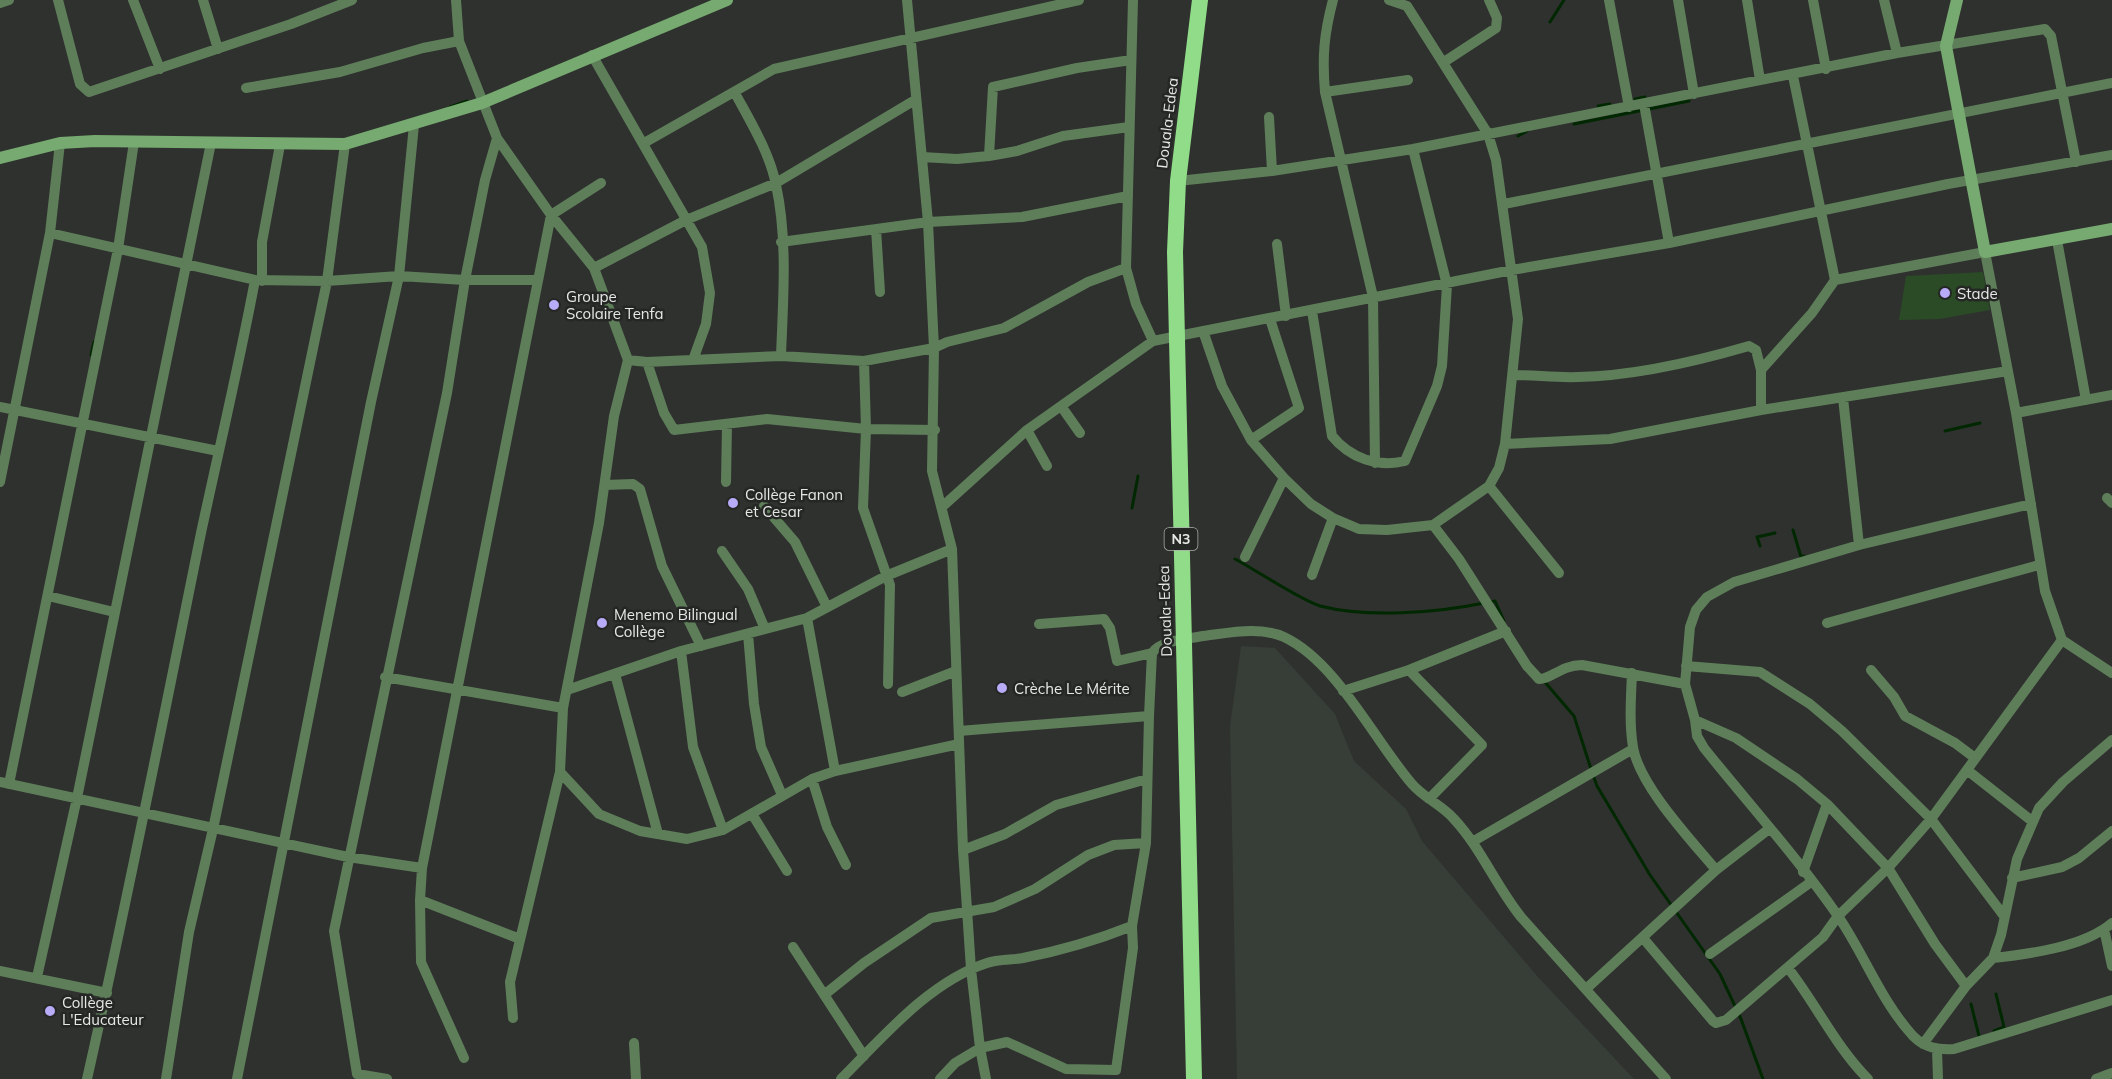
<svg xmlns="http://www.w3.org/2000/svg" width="2112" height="1079" font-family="Mulish,sans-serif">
  <rect width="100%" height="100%" fill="#2f312e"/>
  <path fill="#373d37" d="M1241,646l34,2 60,66 19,47 52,48 16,32 116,136 96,102h-397l-7,-353z"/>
  <path fill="#2a4b26" d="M1983,272l7,38 -50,9 -41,1 7,-44z"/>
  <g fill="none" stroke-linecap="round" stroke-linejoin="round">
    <path stroke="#002800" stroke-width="3" d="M1550,22l14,-22
      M1635,99l10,-2
      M1598,106l12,-2
      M450,107l17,-6
      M1574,124l115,-23
      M1518,136l9,-5
      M91,355l3,-13
      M1945,431l35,-8
      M1132,508l6,-32
      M1793,530l8,27 3,-1
      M1760,546l-3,-9 18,-4
      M1235,559c21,11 65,41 85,47 47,12 116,7 164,-3
      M1490,602l5,-1 9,20
      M1544,681l30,35 17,53
      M1593,775l4,11 53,89 70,99 21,45 22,60
      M1971,1004l8,32
      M1994,1031l10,-4 -8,-33"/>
    <path stroke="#5e7e5a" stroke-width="10" d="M58,0l22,84 9,8 202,-68 61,-24
      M133,0l27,69
      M203,0l15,49
      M456,0l3,41 38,97 54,77 43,53 34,92 19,2 134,-6 83,5 70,-13 13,-6 57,-14 84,-46 38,-14
      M907,0l21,222 6,126 -2,123 20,78 11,301 8,119 9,79 6,31
      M1133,0l-7,268 10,36 17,37
      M1333,0c-9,34 -11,57 -8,92l48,205 2,166
      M1609,0l20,107
      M1678,0l16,94
      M1747,0l13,80
      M1813,0l13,69
      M1884,0l13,53
      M0,3l9,-3
      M592,55l110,192 8,46 -4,31 -13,36
      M1444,62l52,-34 1,-10 -8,-18
      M1793,76l42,204
      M246,88l94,-16 83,-24 36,-7
      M1325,92l83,-12
      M735,93c15,28 35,60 41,92 12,54 7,116 5,171
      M1644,104l25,139
      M1269,117l3,54
      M644,143l130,-74 305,-69
      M989,156l4,-69 84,-19 54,-8
      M922,157l35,2 32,-3 28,-5 46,-15 66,-9
      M1178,181l94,-10 141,-22 484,-96 148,-24 6,7 25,126
      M1504,204c202,-41 405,-79 608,-121
      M876,229l4,63
      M50,233l205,47 72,1 72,-5 66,4h71
      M2057,240l29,160
      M781,242l147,-20 94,-5 106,-21
      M1277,244l9,72
      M594,268l92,-48 90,-37 139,-83
      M262,281v-39l18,-97
      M1312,311l20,125c18,22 46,32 73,25l32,-75 5,-20 5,-81 -34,-136
      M1203,331l19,55 29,54 33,38 27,26 22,14 26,11 28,1 46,-5 56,-39 10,-18 6,-24 13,-125 -22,-159 -8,-26 -81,-128 -18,-6
      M864,361l2,68 -3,79 27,77 -2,99
      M647,362l17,51 10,17 93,-11 99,10 69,1
      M1514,375c21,0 43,3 64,2 57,-1 116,-15 171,-31l7,4 5,20
      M1843,398l16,147
      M1061,406l19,27
      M0,407l218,44
      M1761,410v-40l51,-57 23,-33 150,-28 31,161 29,178 17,49 50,33
      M2016,413l96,-18
      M1027,430l20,36
      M1251,440l48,-32 -29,-89
      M1505,444l105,-5 151,-29 247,-39
      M0,482l50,-249 10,-90
      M726,482l1,-58
      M605,485l28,-1 7,5 22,77 39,80
      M1489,486l70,87
      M2107,498l5,5
      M764,506l31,36 32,65
      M942,507l85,-77 126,-89 359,-71 157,-27 279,-59 164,-29
      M1433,525l26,34 68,107 12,13c11,1 22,-14 43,-14l103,19
      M722,551l26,38 17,40
      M1245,557l39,-79
      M1312,575l21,-57
      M48,596l66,16
      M807,618l28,153
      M1827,623l212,-58
      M1039,624l65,-5 6,9 7,33 35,-8
      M748,634l6,70 7,43 21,48
      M681,651l12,96 30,83
      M1686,666l74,6 50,32 32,27 89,88 73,97
      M1409,670l73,75 -53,54
      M1871,670l23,27 11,19 50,27 20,15
      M1632,673c-1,24 -3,50 1,74 6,38 58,93 83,123
      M615,674l43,160
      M385,677l178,31
      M567,690l114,-39 126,-33 79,-42 66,-27
      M1343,691l66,-21 97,-39
      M902,692l54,-21
      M1695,720l2,16 7,12c44,55 93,109 134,168 26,38 43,85 75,120 12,12 25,14 41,13l158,-49
      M959,731l190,-15 3,-63c9,-13 36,-14 51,-17 26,-3 56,-10 81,1 53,25 90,103 128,147 12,14 30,21 42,35 27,29 42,67 67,98l145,162
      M1967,770l65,51
      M560,772l39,42 41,17 47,8 36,-9 89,-51 23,-8 124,-27
      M812,779l15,48 19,38
      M0,782l348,75 74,11
      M9,784l109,-535 16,-107
      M752,814l35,57
      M1472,842l161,-93
      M963,850l42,-16 51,-29 91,-26
      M1803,872l24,-68
      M2012,878l50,-11 17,-9 33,-27
      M420,900l100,39
      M2104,929l8,37
      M1643,938l70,83 3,2 10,-3 97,-83 15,-21 50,-48 43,-49 131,-179
      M793,947l71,109
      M1710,954l101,-72
      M1993,958c36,-4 91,-11 119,-35
      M1788,968c28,36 48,79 80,111
      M0,971l107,22
      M37,977l40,-179 134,-655
      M1966,986l-31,-42 -47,-76 -61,-64 -30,-25 -61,-41 -41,-18 -10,-36 5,-57 6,-17 11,-13 27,-15 125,-37 172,-41
      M1587,988l129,-118 53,-41
      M824,995l40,-32 67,-45 63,-11 41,-18 53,-34 26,-10 32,-2
      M513,1018l-3,-36 50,-210 3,-64 36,-185 15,-107 14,-56
      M634,1043l2,36
      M1923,1044l43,-58 27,-28 8,-23 16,-76 22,-51 24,-26 49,-42
      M1937,1050l1,29
      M464,1058l-43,-96 -1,-62 2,-32 129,-653 50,-32
      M87,1079c41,-181 77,-364 114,-546 18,-84 38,-168 54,-253
      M166,1079l23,-147 24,-103 114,-548 18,-137
      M237,1079l134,-677 28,-126 15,-151
      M387,1079l-30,-5 -23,-143 113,-538 18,-113 20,-100 12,-42
      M841,1079c42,-42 88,-97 146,-116 11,-4 24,-3 36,-5 36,-7 74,-18 109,-32
      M940,1079l15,-16 25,-15 27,-6 59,27 50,1 17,-122 -1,-22 14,-83 3,-127
      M2096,1079l16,-6"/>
    <path stroke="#76aa70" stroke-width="12" d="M1957,0l-11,46 39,206 127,-23
      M0,158l60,-15 35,-2 250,3 137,-41 245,-103"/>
    <path stroke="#90dc88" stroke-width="16" d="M1194,1079l-19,-827 3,-71 22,-181"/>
  </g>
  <g fill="#b8abf7" stroke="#252725" stroke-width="2">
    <circle cx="1945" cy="293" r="6"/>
    <circle cx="554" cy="305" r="6"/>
    <circle cx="733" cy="503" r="6"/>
    <circle cx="602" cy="623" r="6"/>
    <circle cx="1002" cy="688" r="6"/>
    <circle cx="50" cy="1011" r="6"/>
  </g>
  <g text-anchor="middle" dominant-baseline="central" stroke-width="5" stroke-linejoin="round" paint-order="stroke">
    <rect fill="#252725" stroke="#acaeac" stroke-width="1.5" x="1164.5" y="528" width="33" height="22" rx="4.5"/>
    <g font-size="14" font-weight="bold" fill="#e6e8e6">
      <text x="1181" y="539">N3</text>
    </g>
    <g font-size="15" fill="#e6e8e6" stroke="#252725">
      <text transform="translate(1167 123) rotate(-83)">Douala-Edea</text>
      <text transform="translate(1165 611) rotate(-92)">Douala-Edea</text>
    </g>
    <g font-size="15" fill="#e6e8e6" stroke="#252725" text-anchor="start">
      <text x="1957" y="293">Stade</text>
      <text x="566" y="296">Groupe<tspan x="566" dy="17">Scolaire Tenfa</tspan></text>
      <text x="745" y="494">Collège Fanon<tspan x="745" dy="17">et Cesar</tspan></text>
      <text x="614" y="614">Menemo Bilingual<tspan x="614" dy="17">Collège</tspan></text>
      <text x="1014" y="688">Crèche Le Mérite</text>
      <text x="62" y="1002">Collège<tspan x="62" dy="17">L'Educateur</tspan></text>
    </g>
  </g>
</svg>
